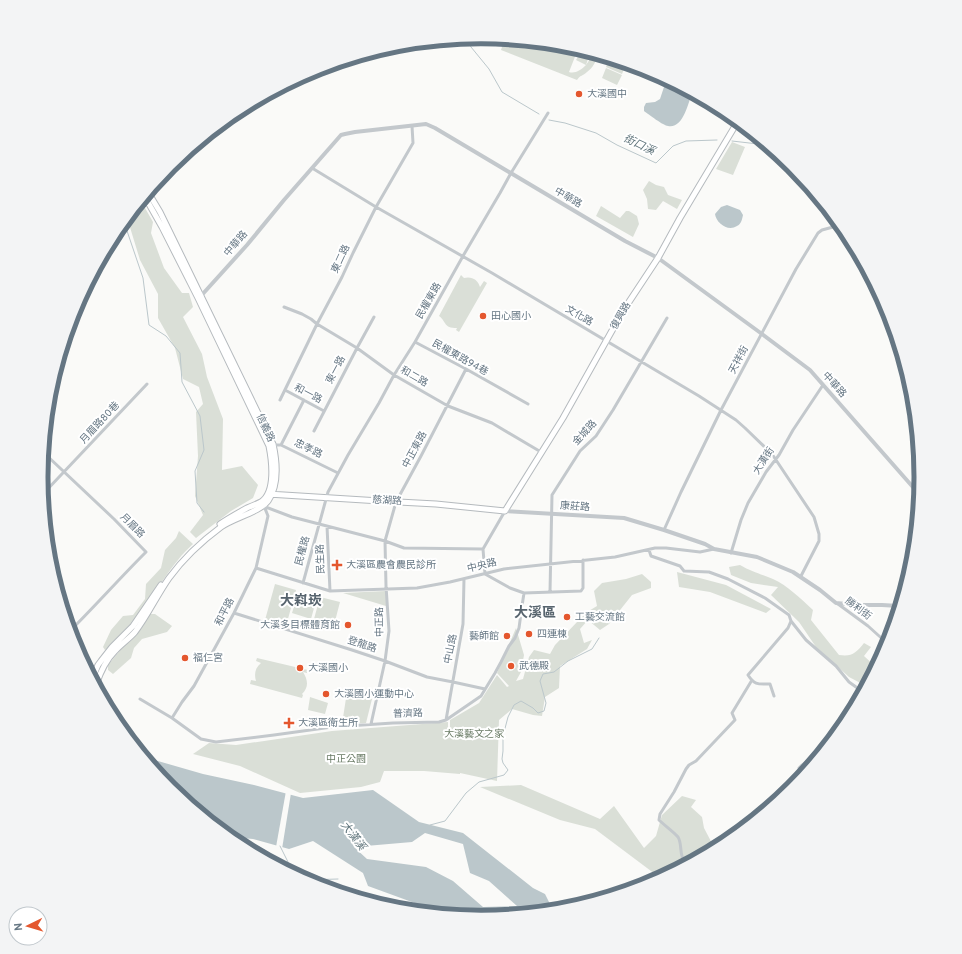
<svg xmlns="http://www.w3.org/2000/svg" width="962" height="954" font-family="Overpass,'Noto Sans TC',sans-serif">
  <rect width="100%" height="100%" fill="#fafaf8"/>
  <path fill="#dadfd7" d="M501,39l66,7 11,3 -9,23c6,2 12,-2 17,-7l-10,-5 3,-5 9,4 -2,6 6,-9v-3l6,2c-2,6 -5,13 -11,17 -4,4 -7,3 -10,8l-76,-30 1,-3z
    M610,58l16,6 -4,10 -16,-7z
    M606,68l16,7 -5,10 -15,-7z
    M732,142l13,5 -12,28 -17,-6z
    M649,181l7,4 8,2 4,8 14,5 -5,9 -14,-8 -7,9 -8,-1 -1,-10 -4,-9z
    M141,201l12,21 -2,11 13,35 18,25h7l4,14 -10,10 19,37 5,23 16,42 -1,51 20,-4 16,19 -5,13 -22,13 -35,27 -6,-6 13,-17 -8,-19 3,-40 -2,-44 7,-8 -4,-17 -16,-8 -8,-31 -17,-30v-24l-18,-34 -11,-36 -4,-4z
    M601,206l19,12 6,-7h3l8,5 2,8 -6,13 -37,-21z
    M461,275l3,3c8,-2 14,2 16,9l4,-6 3,2 -28,49 -3,-2 1,-2c-14,0 -10,-6 -18,-12z
    M179,531l14,13c-5,5 -11,10 -15,16 -24,29 -41,68 -73,90l-2,-3 8,-17 12,-14 10,-1 12,-16 1,-15 15,-16 4,-18 11,-12z
    M740,565c12,7 21,9 33,14 15,7 27,19 40,31l-2,10 28,35c13,2 17,-2 25,-12l7,4 -7,9 12,11 -10,19 -17,-9 -33,-30 -17,-25 -28,-27 7,-8 -27,-4 -20,-8 -2,-8z
    M677,572l49,13 45,24 -5,4 -56,-21 -31,-5z
    M642,574l9,8v6l-19,7 -23,29 -9,6 -12,-10 -8,9 4,14 8,-3 -5,9 -27,17 -1,22 -14,9 -3,19 -9,-1 -21,-6 -13,11 -2,61 -37,-8v1l-36,-3h-40l-4,11 -19,5 -61,6 -60,-27 -47,-12 16,-11 27,2 96,-14 116,-9v10l2,-1v-11l29,-17 18,-28 10,12 2,-1 -12,-13 19,-45 8,27 -3,17 -5,9 7,-2 6,-22 5,-7 16,4 5,-9 23,-24 9,-9 10,-6 -3,-15 8,-8 24,-4z
    M275,584l21,6 -10,36 -21,-6z
    M299,591l18,6 -6,22 -19,-6z
    M386,591v15l-43,-13z
    M320,597l20,5 -6,23 -20,-6z
    M150,614h5l17,12 -5,6 -25,7 -8,9 -3,10 -18,16 -5,-4v-5z
    M257,658l51,12 -1,3 -4,-1c5,8 6,15 -1,22l1,1 -1,3 -52,-14 1,-4 5,1c-2,-7 -1,-13 5,-18l-5,-2z
    M347,692l25,7 -6,24 -24,1z
    M310,697l18,6 -3,11 -17,-4z
    M521,785l79,34 14,-13 30,42 12,-12 6,-21 20,-19 14,4 -5,7 11,10 2,11 11,21 -56,29 -4,-4 -60,-45 -35,-9 -80,-33z
    M322,886l66,12 26,12 -19,-2z"/>
  <path fill="#bbc7cb" fill-rule="evenodd" d="M669,83l5,1 18,9c-4,11 -9,36 -24,33 -4,0 -20,-12 -24,-15v-4l2,-4 9,-1 5,-3 5,-15z
    M727,205l13,5 3,5c-1,5 -2,9 -6,11 -9,6 -21,-3 -22,-12l6,-7z
    M144,757l59,17 51,11 49,13 70,-8 46,32 44,11 70,55 12,6 8,16 -72,7 -39,-4 -74,-27 -5,-13 -50,-32 -24,8 -36,-10 -23,-2 -60,-49zM425,833l38,11 7,29 19,8 28,25 -34,1 -30,-26 -27,-14 -59,-8 -13,-12 58,-5z"/>
  <path fill="#fafaf8" d="M286,791l5,2 -9,56 -6,-2z"/>
  <g fill="none" stroke-linecap="round" stroke-linejoin="round">
    <path stroke="#bbc7cb" stroke-width="1" d="M466,39l5,8 18,22 13,23 37,22
      M549,120l16,3 31,10 21,12 39,18 17,-17 13,-5 31,-1
      M732,141l26,3 9,4 14,11 10,10 11,9
      M832,214l21,31
      M124,222l19,56 6,47 17,11 14,17 2,29 18,34 4,34 -9,21 2,32 7,9
      M430,825l15,-4 21,-28 13,-11 25,-7 4,-5 -5,-7 -1,-4 1,-8v-15l5,-19 6,-12 7,-4 12,7 5,5 6,-2 2,-8 -6,-22 3,-7 11,-2 14,-11 24,-12 7,-11
      M280,846l10,20 2,7
      M307,880l31,-1"/>
    <defs>
      <path id="primary" d="M145,197l17,30 36,71 71,148c3,15 7,46 -8,56 -4,2 -9,4 -14,6 -9,5 -18,10 -27,16
        M268,494l112,7 56,3 69,7 58,-93 60,-107 35,-53 22,-40 58,-97
        M92,679l6,-14 3,-4 11,-14 21,-21 28,-41
        M96,685c4,-12 10,-25 19,-34 6,-7 14,-12 20,-19 13,-17 22,-37 34,-54 14,-19 33,-37 52,-51 12,-9 39,-15 47,-26 11,-16 9,-39 5,-57l-72,-148 -41,-84 -12,-20"/>
    </defs>
    <use href="#primary" stroke="#b5babe" stroke-width="7"/>
    <path stroke="#c3c8cc" stroke-width="3" d="M312,168l64,39 116,66 207,123 37,24 9,8 27,26 42,63 5,17v7l-18,35
      M284,307l18,7 9,5 6,5 40,24 37,27 54,31 44,17 49,29
      M415,342l51,27 62,35
      M285,390l39,21
      M280,400l37,-76 25,-47 11,-24 23,-46 37,-64 -1,-17
      M314,431l43,-83 17,-31
      M272,445h9l57,28
      M281,445l23,-45
      M43,452l71,67 32,33c-26,26 -50,53 -76,79
      M43,494l104,-110
      M263,506l29,11 93,24 19,7 79,1
      M327,526l3,65
      M664,530l17,-38 40,-82 75,-141 22,-36 4,-3 11,-3 1,-3 -9,-15
      M483,549l22,-38
      M483,549l2,25
      M649,550l2,6 29,10 4,5 25,1 19,7 37,19 24,17 2,6 15,19 30,26 13,16 7,5 6,6
      M731,553l10,-33 7,-17 18,-31 13,-17 14,-25 30,-45
      M256,568l74,23 87,-3 33,-6 54,-13 111,-12 40,-9h11l34,4 14,-3
      M485,574l25,14 14,5 57,-2 2,-3v-28
      M303,583l25,-91 20,-37 31,-52 15,-28 21,-33 48,-86 37,-63 11,-20 37,-60
      M550,592l2,-97 28,-44 16,-15 17,-26 54,-92
      M838,604l30,22 20,18
      M234,613l118,37 33,11 42,16 26,5 32,7
      M774,696l-4,-12c-11,0 -15,2 -22,-9l40,-47 3,-7
      M140,699l32,19 29,21 15,3 58,-7 58,-8 61,-4 46,-1 7,-2 35,-24 14,-23 6,-11 8,-16 6,-8 4,-10 3,-22 2,-13
      M172,718l10,-16 12,-16 40,-73 22,-45 12,-52 -4,-10
      M446,720l17,-96 1,-45
      M371,724l14,-63 4,-30 -3,-45 -1,-45 11,-39 25,-46 45,-87
      M803,774l-4,-6 2,-2 21,-17c2,-13 20,-27 29,-36
      M686,864c-8,-9 -3,-19 -8,-27 -4,-5 -14,-12 -19,-17l1,-6 14,-22 12,-23 3,-4 7,-4 38,-40 1,-1 -3,-7 20,-33"/>
    <path stroke="#c3c8cc" stroke-width="4" d="M200,297l47,-52 37,-45 57,-65 4,-1 10,-2 71,-8 9,4 190,113 33,17 104,76 48,36 109,124
      M505,511l119,7 40,12 41,14 9,5 43,8 36,15 27,18 16,13 21,2h25l17,1"/>
    <use href="#primary" stroke="#fff" stroke-width="5"/>
  </g>
  <g fill="#e4572e" stroke="#fff" stroke-width="1.5">
    <circle cx="579" cy="94" r="4"/>
    <circle cx="483" cy="316" r="4"/>
    <path d="M335 559h4v4h4v4h-4v4h-4v-4h-4v-4h4z"/>
    <circle cx="567" cy="617" r="4"/>
    <circle cx="348" cy="625" r="4"/>
    <circle cx="529" cy="634" r="4"/>
    <circle cx="507" cy="636" r="4"/>
    <circle cx="185" cy="658" r="4"/>
    <circle cx="511" cy="666" r="4"/>
    <circle cx="300" cy="668" r="4"/>
    <circle cx="326" cy="694" r="4"/>
    <path d="M287 717h4v4h4v4h-4v4h-4v-4h-4v-4h4z"/>
  </g>
  <g text-anchor="middle" dominant-baseline="central" stroke-width="4" stroke-linejoin="round" paint-order="stroke">
    <g font-size="10" fill="#657683" stroke="#fff" text-anchor="start">
      <text x="587" y="94">大溪國中</text>
      <text x="491" y="316">田心國小</text>
      <text x="346" y="565">大溪區農會農民診所</text>
      <text x="575" y="617">工藝交流館</text>
      <text x="340" y="625" text-anchor="end">大溪多目標體育館</text>
      <text x="537" y="634">四連棟</text>
      <text x="499" y="636" text-anchor="end">藝師館</text>
      <text x="193" y="658">福仁宮</text>
      <text x="519" y="666">武德殿</text>
      <text x="308" y="668">大溪國小</text>
      <text x="334" y="694">大溪國小運動中心</text>
      <text x="298" y="723">大溪區衛生所</text>
    </g>
    <g font-size="10" fill="#657683" stroke="#fff">
      <text transform="translate(568 198) rotate(30)">中華路</text>
      <text transform="translate(236 244) rotate(-50)">中華路</text>
      <text transform="translate(341 259) rotate(-65)">東二路</text>
      <text transform="translate(429 301) rotate(-60)">民權東路</text>
      <text transform="translate(579 316) rotate(30)">文化路</text>
      <text transform="translate(621 316) rotate(-60)">復興路</text>
      <text transform="translate(460 358) rotate(29)">民權東路94巷</text>
      <text transform="translate(739 360) rotate(-62)">天祥街</text>
      <text transform="translate(336 370) rotate(-62)">東一路</text>
      <text transform="translate(414 377) rotate(30)">和二路</text>
      <text transform="translate(834 385) rotate(48)">中華路</text>
      <text transform="translate(308 394) rotate(28)">和一路</text>
      <text transform="translate(100 423) rotate(-47)">月眉路80巷</text>
      <text transform="translate(265 428) rotate(65)">信義路</text>
      <text transform="translate(585 433) rotate(-48)">金城路</text>
      <text transform="translate(308 449) rotate(26)">忠孝路</text>
      <text transform="translate(415 450) rotate(-62)">中正東路</text>
      <text transform="translate(764 461) rotate(-57)">大漢街</text>
      <text transform="translate(387 501) rotate(3)">慈湖路</text>
      <text transform="translate(575 507) rotate(4)">康莊路</text>
      <text transform="translate(132 526) rotate(45)">月眉路</text>
      <text transform="translate(303 551) rotate(-75)">民權路</text>
      <text transform="translate(321 559) rotate(-92)">民生路</text>
      <text transform="translate(482 566) rotate(-14)">中央路</text>
      <text transform="translate(858 609) rotate(37)">勝利街</text>
      <text transform="translate(225 612) rotate(-63)">和平路</text>
      <text transform="translate(380 622) rotate(-91)">中正路</text>
      <text transform="translate(362 645) rotate(18)">登龍路</text>
      <text transform="translate(451 649) rotate(-79)">中山路</text>
      <text transform="translate(408 714) rotate(-2)">普濟路</text>
    </g>
    <g font-size="10" fill="#687a64" stroke="#fff">
      <text x="474" y="734">大溪藝文之家</text>
      <text x="346" y="759">中正公園</text>
    </g>
    <g font-size="11" font-style="italic" fill="#60757c" stroke="#fff">
      <text transform="translate(639 145) rotate(26)">街口溪</text>
      <text transform="translate(353 836) rotate(52)">大漢溪</text>
    </g>
    <g font-size="14" font-weight="bold" fill="#57646e" stroke="#fff">
      <text x="301" y="601">大嵙崁</text>
      <text x="535" y="613">大溪區</text>
    </g>
  </g>
  <path d="M0 0H962V954H0ZM48 477a433 433 0 1 1 866 0a433 433 0 1 1-866 0Z" fill="#f3f4f5" fill-rule="evenodd"/>
  <path fill="none" stroke="#657683" stroke-width="5" d="M48 477a433 433 0 1 1 866 0a433 433 0 1 1-866 0Z"/>
  <g transform="translate(28 926) rotate(265)"><circle r="19" fill="#ffffff" stroke="#c1c8cd"/>
  <path d="M0-3L7 15L0 10L-7 15Z" fill="#e4572e"/>
  <text y="-6" font-size="11" font-weight="bold" text-anchor="middle" fill="#657683">N</text>
  </g>
</svg>
